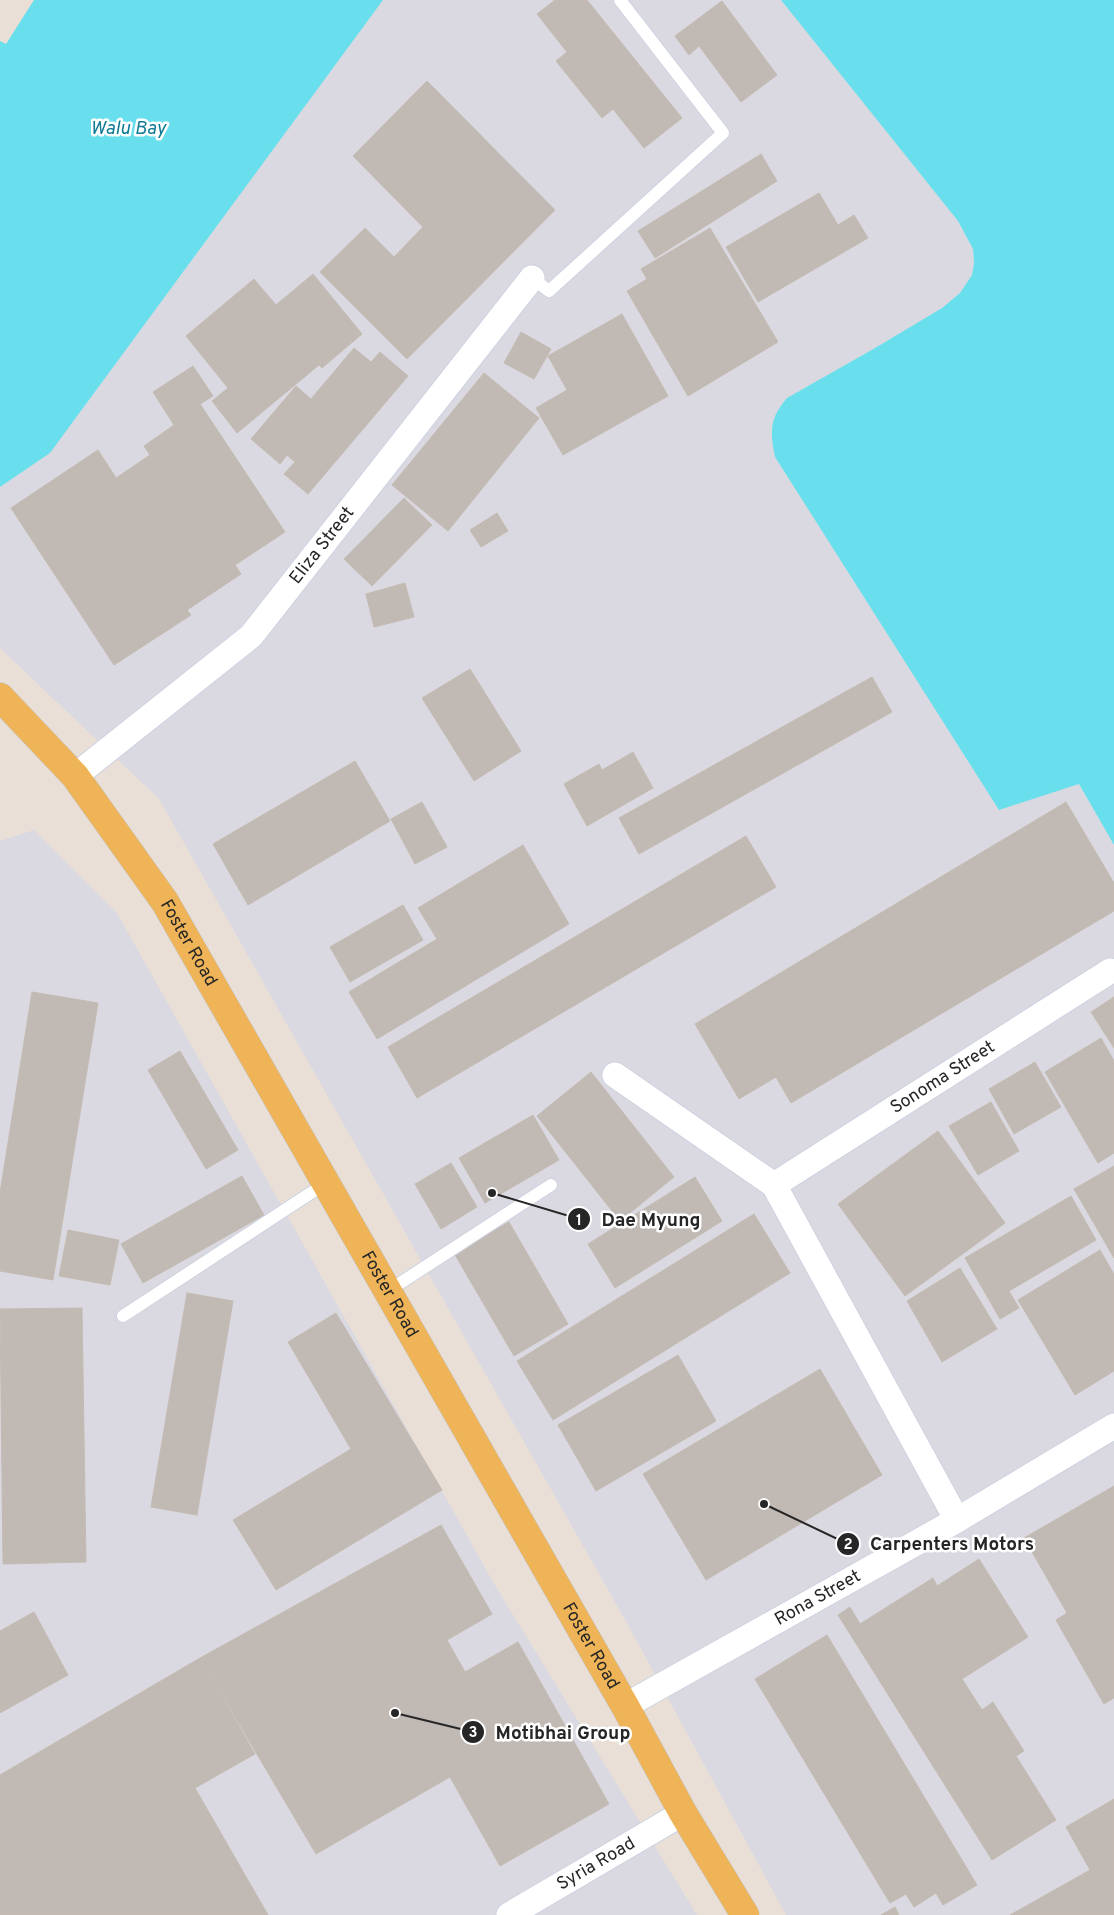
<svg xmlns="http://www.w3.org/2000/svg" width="1114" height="1915" font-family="Overpass,sans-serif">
  <rect width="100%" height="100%" fill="#e9dfd7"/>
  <path fill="#dad9e1" d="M383,0h398l177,221 15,28 1,14 -2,12 -12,18 -18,15 -67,40 -88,50 -6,7 -10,23 4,29 224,353 80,-26 35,61v1070h-328l-158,-290 -469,-826 -159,-151v-161l50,-34z
    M34,830l83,83 379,674 201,328h-697v-1074z"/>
  <path fill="#69dfed" d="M34,0h349l-333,453 -50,34v-446l6,3z
    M781,0h333v845l-35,-61 -80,26 -224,-353c-5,-25 -6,-38 12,-59l88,-50 67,-40 18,-15 12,-18 2,-12 -1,-14 -15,-28z"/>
  <path fill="#c1b9b4" stroke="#c4bbb2" d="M555,0h32l95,118 -38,30 -31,-39 -11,9 -46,-57 11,-9 -30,-38z
    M722,1l55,74 -36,27 -42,-56 -10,9 -14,-19z
    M427,81l128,129 -148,149 -87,-87 45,-44 29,29 29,-30 -70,-71z
    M761,154l16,27 -122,77 -17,-27z
    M819,193l19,32 16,-10 14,23 -110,64 -32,-55z
    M710,228l68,114 -90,54 -61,-105 20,-12 -6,-10z
    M313,274l49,60 -40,34 -3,-3 -82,68 -25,-32 16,-13 -42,-52 68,-57 22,26z
    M622,314l46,82 -105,59 -27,-47 31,-18 -19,-34z
    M521,332l30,17 -17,30 -30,-16z
    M354,348l17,14 9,-10 28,24 -100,118 -24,-20 11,-12 -8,-7 -7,9 -29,-25 45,-53 15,13z
    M193,366l20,30 -13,8 85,128 -50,33 6,9 -54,36 4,5 -77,50 -103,-157 87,-58 18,28 34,-23 -6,-9 30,-21 -21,-33z
    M484,373l55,45 -91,113 -56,-46z
    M404,498l28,27 -60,61 -28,-27z
    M497,513l11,18 -27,16 -11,-17z
    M405,583l9,34 -40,10 -8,-33z
    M470,669l51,82 -47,30 -52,-83z
    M872,677l20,35 -253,142 -20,-36z
    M633,752l20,36 -66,38 -23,-42 35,-20 3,6z
    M355,761l35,60 -142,84 -35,-61z
    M422,802l25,45 -32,17 -24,-45z
    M1066,802l48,81v28l-323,192 -15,-26 -37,22 -44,-75z
    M746,836l30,51 -359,211 -29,-51z
    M523,845l46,79 -192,115 -28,-47 88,-53 -19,-31z
    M403,905l20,35 -73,42 -20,-35z
    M32,992l66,11 -45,277 -53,-9v-78z
    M1114,997v51l-23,-36z
    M1101,1038l13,23v92l-16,10 -53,-91z
    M180,1051l58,99 -32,19 -58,-99z
    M1035,1062l26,45 -47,27 -25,-45z
    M591,1072l83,105 -54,44 -83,-105z
    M991,1102l28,49 -41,24 -29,-49z
    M533,1115l26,45 -74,43 -26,-45z
    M938,1131l67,92 -100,73 -67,-92z
    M451,1163l26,44 -36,22 -26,-45z
    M1114,1166v92l-40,-69z
    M242,1176l22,39 -121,68 -22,-39z
    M695,1177l27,44 -107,67 -27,-44z
    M1071,1196l25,44 -87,51 10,17 -19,11 -35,-61z
    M754,1214l36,59 -237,147 -36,-59z
    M509,1222l59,102 -54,32 -60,-103z
    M68,1230l51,10 -9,45 -51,-9z
    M1100,1250l14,24v97l-39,24 -57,-95z
    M960,1268l37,61 -55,33 -35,-61z
    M187,1293l46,8 -36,214 -46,-8z
    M82,1308l4,254 -83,2 -3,-255z
    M336,1313l106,177 -166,100 -43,-70 118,-71 -63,-107z
    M678,1355l38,66 -120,70 -38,-66z
    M820,1369l62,106 -176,105 -63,-106z
    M1114,1486v212l-10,6 -48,-84 11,-7 -43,-75z
    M441,1525l51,89 -45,26 18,32 53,-30 91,162 -109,62 -50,-89 -134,77 -116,-196z
    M979,1559l49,78 -66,42 20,31 11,-8 31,49 -8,5 40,64 -64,40 -154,-245 12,-8 10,17 73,-46 4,8z
    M34,1612l34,63 -68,38v-82z
    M827,1635l150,250 -34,20 -7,-12 -22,14 -8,-13 -16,9 -135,-224z
    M200,1658l55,96 -60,34 73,127h-268v-140z
    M1114,1799v116h-104l80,-45 -24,-43z
    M895,1907l4,8h-18z"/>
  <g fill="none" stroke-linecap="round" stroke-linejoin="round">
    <defs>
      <path id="service" d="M532,278l17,13 174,-158 -103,-133
        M388,1291l163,-106
        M123,1316l203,-133"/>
      <g id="minor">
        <path id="s1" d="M75,776l176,-140 281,-358"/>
        <path d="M615,1075l159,110 183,335"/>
        <path id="s2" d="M774,1185l336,-214"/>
        <path id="s3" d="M625,1706l332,-186 157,-94"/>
        <path id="s4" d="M509,1915l174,-102"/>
      </g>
      <g id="primary">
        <path id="s5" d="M0,697l75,79 90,126 460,804 58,107 62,102"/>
      </g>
    </defs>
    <use href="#service" stroke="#cdd3e0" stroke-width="14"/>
    <use href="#minor" stroke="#cdd3e0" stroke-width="27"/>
    <use href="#primary" stroke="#c2c2c2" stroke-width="29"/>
    <use href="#service" stroke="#fff" stroke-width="12"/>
    <use href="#minor" stroke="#fff" stroke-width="25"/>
    <use href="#primary" stroke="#efb457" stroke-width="28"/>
  </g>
  <g text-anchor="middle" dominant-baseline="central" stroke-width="5" stroke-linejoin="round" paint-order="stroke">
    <g font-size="18" fill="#262626" stroke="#fff">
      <text stroke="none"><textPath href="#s1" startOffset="340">Eliza Street</textPath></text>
      <text stroke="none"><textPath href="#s5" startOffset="311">Foster Road</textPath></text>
      <text stroke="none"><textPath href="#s2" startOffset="200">Sonoma Street</textPath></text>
      <text stroke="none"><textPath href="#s5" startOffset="716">Foster Road</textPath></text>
      <text stroke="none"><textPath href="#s3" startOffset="221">Rona Street</textPath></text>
      <text stroke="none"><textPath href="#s5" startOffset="1121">Foster Road</textPath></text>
      <text stroke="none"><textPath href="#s4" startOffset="101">Syria Road</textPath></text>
    </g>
    <g font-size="19" font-style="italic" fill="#0e7a93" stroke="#fff">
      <text x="128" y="129">Walu Bay</text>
    </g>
  </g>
  <path fill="none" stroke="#262626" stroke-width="2" d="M492 1193L579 1219M764 1504L848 1544M395 1713L473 1732"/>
  <g fill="#262626" stroke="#fff" stroke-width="2">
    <circle cx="492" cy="1193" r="5"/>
    <circle cx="764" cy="1504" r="5"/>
    <circle cx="395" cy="1713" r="5"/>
    <circle cx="579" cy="1219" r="12"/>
    <circle cx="848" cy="1544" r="12"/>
    <circle cx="473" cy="1732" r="12"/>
  </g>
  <g font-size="15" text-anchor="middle" font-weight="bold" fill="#fff">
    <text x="579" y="1225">1</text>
    <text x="848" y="1549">2</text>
    <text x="473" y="1737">3</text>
  </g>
  <g font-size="19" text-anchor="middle" font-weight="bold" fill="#262626" stroke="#fff" stroke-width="5" stroke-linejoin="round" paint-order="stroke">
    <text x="651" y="1226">Dae Myung</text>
    <text x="952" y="1550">Carpenters Motors</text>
    <text x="563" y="1739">Motibhai Group</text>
  </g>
</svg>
